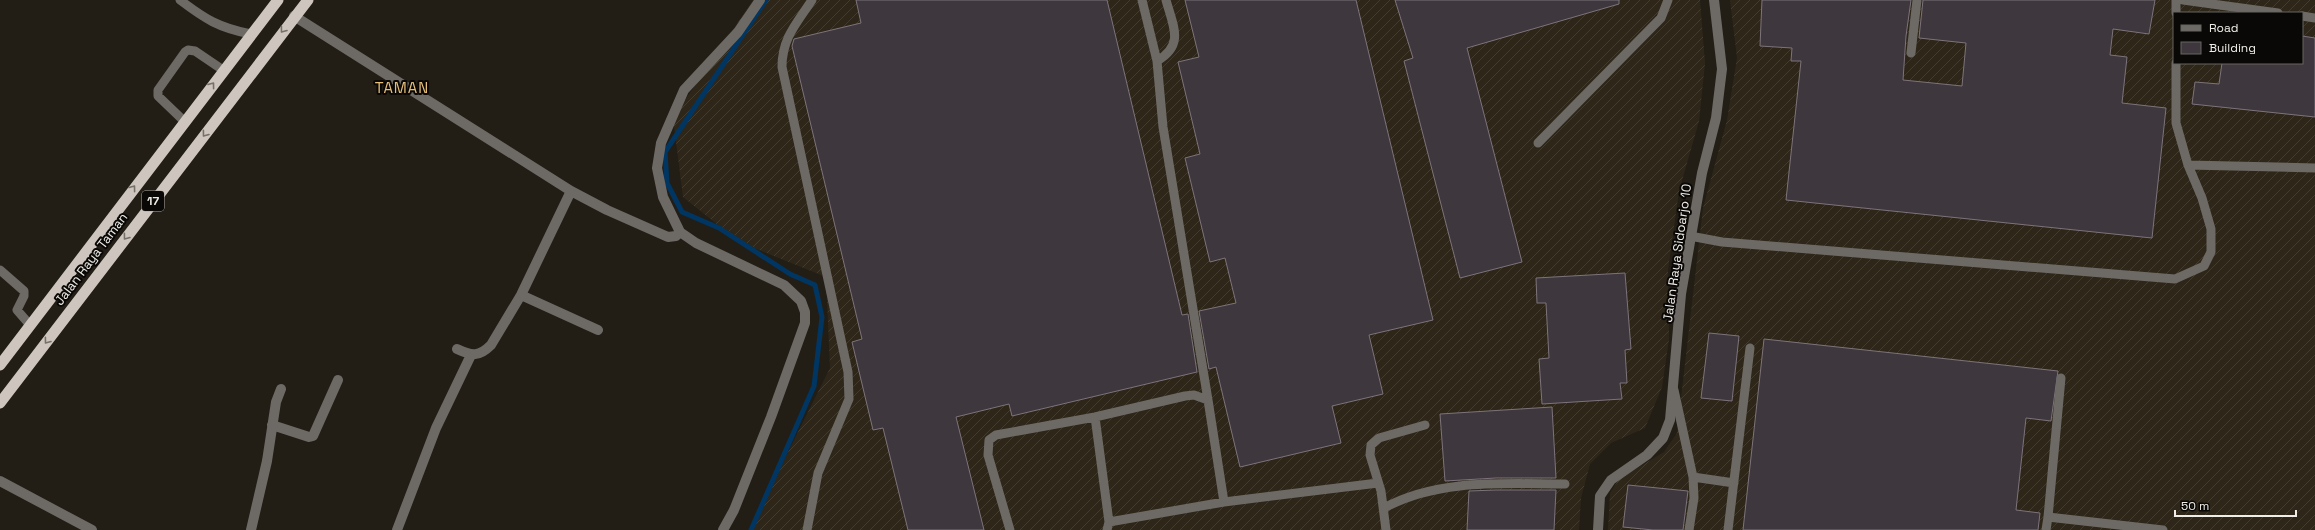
<svg xmlns="http://www.w3.org/2000/svg" width="2315" height="530" font-family="'Space Grotesk',sans-serif">
  <defs>
    <pattern id="industrial-furrows" width="10" height="10" patternUnits="userSpaceOnUse"><rect width="10" height="10" fill="#2e2719"/><path d="M-1 1l2-2M0 10L10 0M9 11l2-2" fill="none" stroke="#423c2f"/></pattern>
  </defs>
  <rect width="100%" height="100%" fill="#221e16"/>
  <path fill="url(#industrial-furrows)" fill-rule="evenodd" d="M753,0h947l5,63 -6,58 -20,70 -11,79 1,69 -7,48 -17,41 -34,15 -21,21 -9,34 -2,32h-830l81,-162 -4,-91 -87,-35 -56,-45 -10,-79z
    M1730,0h585v530h-707l2,-37 9,-14 45,-27 13,-19 26,-225 24,-88 10,-62zM2174,13h128v50h-128z"/>
  <g fill="none" stroke-linecap="round" stroke-linejoin="round">
    <path stroke="#003661" stroke-width="5" d="M751,530l63,-144 8,-69 -7,-32 -25,-11 -71,-46 -37,-16 -15,-29 -2,-31 101,-152"/>
  </g>
  <path fill="#3f373e" stroke="#7d747b" d="M856,0h251l75,315 6,-1 9,58 -185,44 -3,-12 -53,13 28,113h-76l-25,-102 -10,2 -21,-88 10,-3 -70,-293 2,-7 67,-16z
    M1185,0h171l77,320 -64,15 14,59 -51,12 9,37 -101,24 -24,-100 -7,2 -10,-58 37,-8 -11,-45 -15,4 -25,-104 15,-4 -22,-92 21,-5z
    M1395,0h224v4l-152,44 55,214 -62,16 -56,-217 9,-3z
    M1762,0h149l-5,36 -3,44 59,6 4,-43 -47,-5 4,-38h232l-6,34 -36,-5 -3,26 17,2 -5,46 44,5 -14,130 -366,-38 15,-139h-10l1,-13 -32,-2z
    M2302,36l13,2v79l-123,-13 3,-22 24,2 3,-21h80z
    M1625,273l6,76 -6,1 2,33h-7l2,16 -80,5 -3,-45 10,-1 -3,-55h-9l-1,-25z
    M1709,333l30,3 -7,65 -31,-3z
    M1764,339l294,32 -7,50 -25,-3 -10,92 24,3 -2,17h-295z
    M1552,407l4,71h-60l-51,3 -5,-67z
    M1628,485l60,6 -5,39h-30l-30,-3z
    M1496,490h60l-2,40h-87l2,-39z"/>
  <g fill="none" stroke-linecap="round" stroke-linejoin="round">
    <path stroke="#6d6a66" stroke-width="9" d="M180,0c25,19 39,28 71,34
      M1142,0l15,61 6,66 45,273
      M2176,0v13
      M2183,0l95,13
      M2302,16l13,2
      M1911,53l6,-53
      M1157,61c28,-16 16,-35 9,-61
      M184,121l-26,-25v-6l27,-38 3,-2 7,1 28,19
      M1538,143l123,-125 7,-18
      M2188,165l127,3
      M1690,236l32,6 453,37 29,-13 7,-14v-23l-9,-31 -14,-33 -12,-42v-60
      M0,270l24,21v5l-7,14 13,15
      M2061,378l-13,139 115,13
      M1674,390l19,87 1,21 -5,32
      M1095,417l14,105 -2,8
      M1693,477l41,6
      M1384,508c55,-30 122,-24 181,-24
      M1109,522l115,-20 154,-19
      M807,530l11,-57 31,-74 -1,-27 -66,-305c0,-29 15,-44 30,-67
      M1010,530l-22,-75 1,-15 7,-5 99,-18 90,-21 9,-1 14,5 16,102
      M1386,530l-5,-39 -11,-36 1,-10 8,-7 46,-13
      M1728,530l22,-182
      M2046,530l2,-13"/>
    <path stroke="#6d6a66" stroke-width="10" d="M294,16l277,175 36,19 61,27 8,-1 4,-4
      M521,295l77,35
      M457,349c15,7 22,8 34,-4l30,-50 50,-104
      M272,425l37,12 4,-1 25,-56
      M0,481l92,49
      M251,530l16,-69 9,-59 5,-13
      M397,530l39,-102 35,-73
      M723,530l11,-20 37,-93 34,-94v-11l-4,-11 -17,-16 -88,-42 -16,-11 -17,-35 -6,-29 4,-25 23,-53 54,-58 22,-32"/>
    <path stroke="#6d6a66" stroke-width="10" d="M1598,530l2,-34 11,-16 36,-25 16,-17 7,-18 11,-126 21,-121 14,-55 6,-49 -8,-69"/>
    <path stroke="#cec6be" stroke-width="11" d="M0,365l278,-365
      M0,403l308,-403"/>
  </g>
  <defs><path id="oneway-chevron" d="M-2-3.5L2.5 0L-2 3.5" fill="none" stroke-width="1.6" stroke-linecap="round" stroke-linejoin="round"/></defs>
  <g stroke="#76706b">
    <use href="#oneway-chevron" transform="translate(283 30) rotate(127)"/>
    <use href="#oneway-chevron" transform="translate(212 85) rotate(-53)"/>
    <use href="#oneway-chevron" transform="translate(205 134) rotate(127)"/>
    <use href="#oneway-chevron" transform="translate(133 188) rotate(-53)"/>
    <use href="#oneway-chevron" transform="translate(126 237) rotate(127)"/>
    <use href="#oneway-chevron" transform="translate(47 341) rotate(127)"/>
  </g>
  <g text-anchor="middle" dominant-baseline="central" stroke-width="4" stroke-linejoin="round" paint-order="stroke">
    <rect fill="#0a0806" stroke="#aba8a4" stroke-width="1" x="142" y="191" width="22" height="20" rx="3"/>
    <g font-size="12" font-weight="bold" fill="#f0ede8">
      <text x="153" y="201">17</text>
    </g>
    <g font-size="13" fill="#f0ede8" stroke="#0a0806">
      <text transform="translate(1677 253) rotate(-82)">Jalan Raya Sidoarjo 10</text>
      <text transform="translate(91 259) rotate(-53)">Jalan Raya Taman</text>
    </g>
    <g font-size="15" letter-spacing="1" fill="#e7be78" stroke="#0a0806">
      <text x="402" y="87">TAMAN</text>
    </g>
  </g>
  <rect x="2173" y="12" width="130" height="52" fill="#0a0806" stroke="#666460"/>
  <rect x="2181" y="25" width="20" height="6" fill="#6d6a66" stroke="#666460"/>
  <text x="2209" y="32" font-size="12" fill="#f0ede8">Road</text>
  <rect x="2181" y="42" width="20" height="12" fill="#3f373e" stroke="#666460"/>
  <text x="2209" y="52" font-size="12" fill="#f0ede8">Building</text>
  <path d="M2175 510v6h121v-6" fill="none" stroke="#f0ede8" stroke-width="2"/>
  <text x="2181" y="510" font-size="12" fill="#f0ede8" stroke="#0a0806" stroke-width="3" paint-order="stroke">50 m</text>
</svg>
